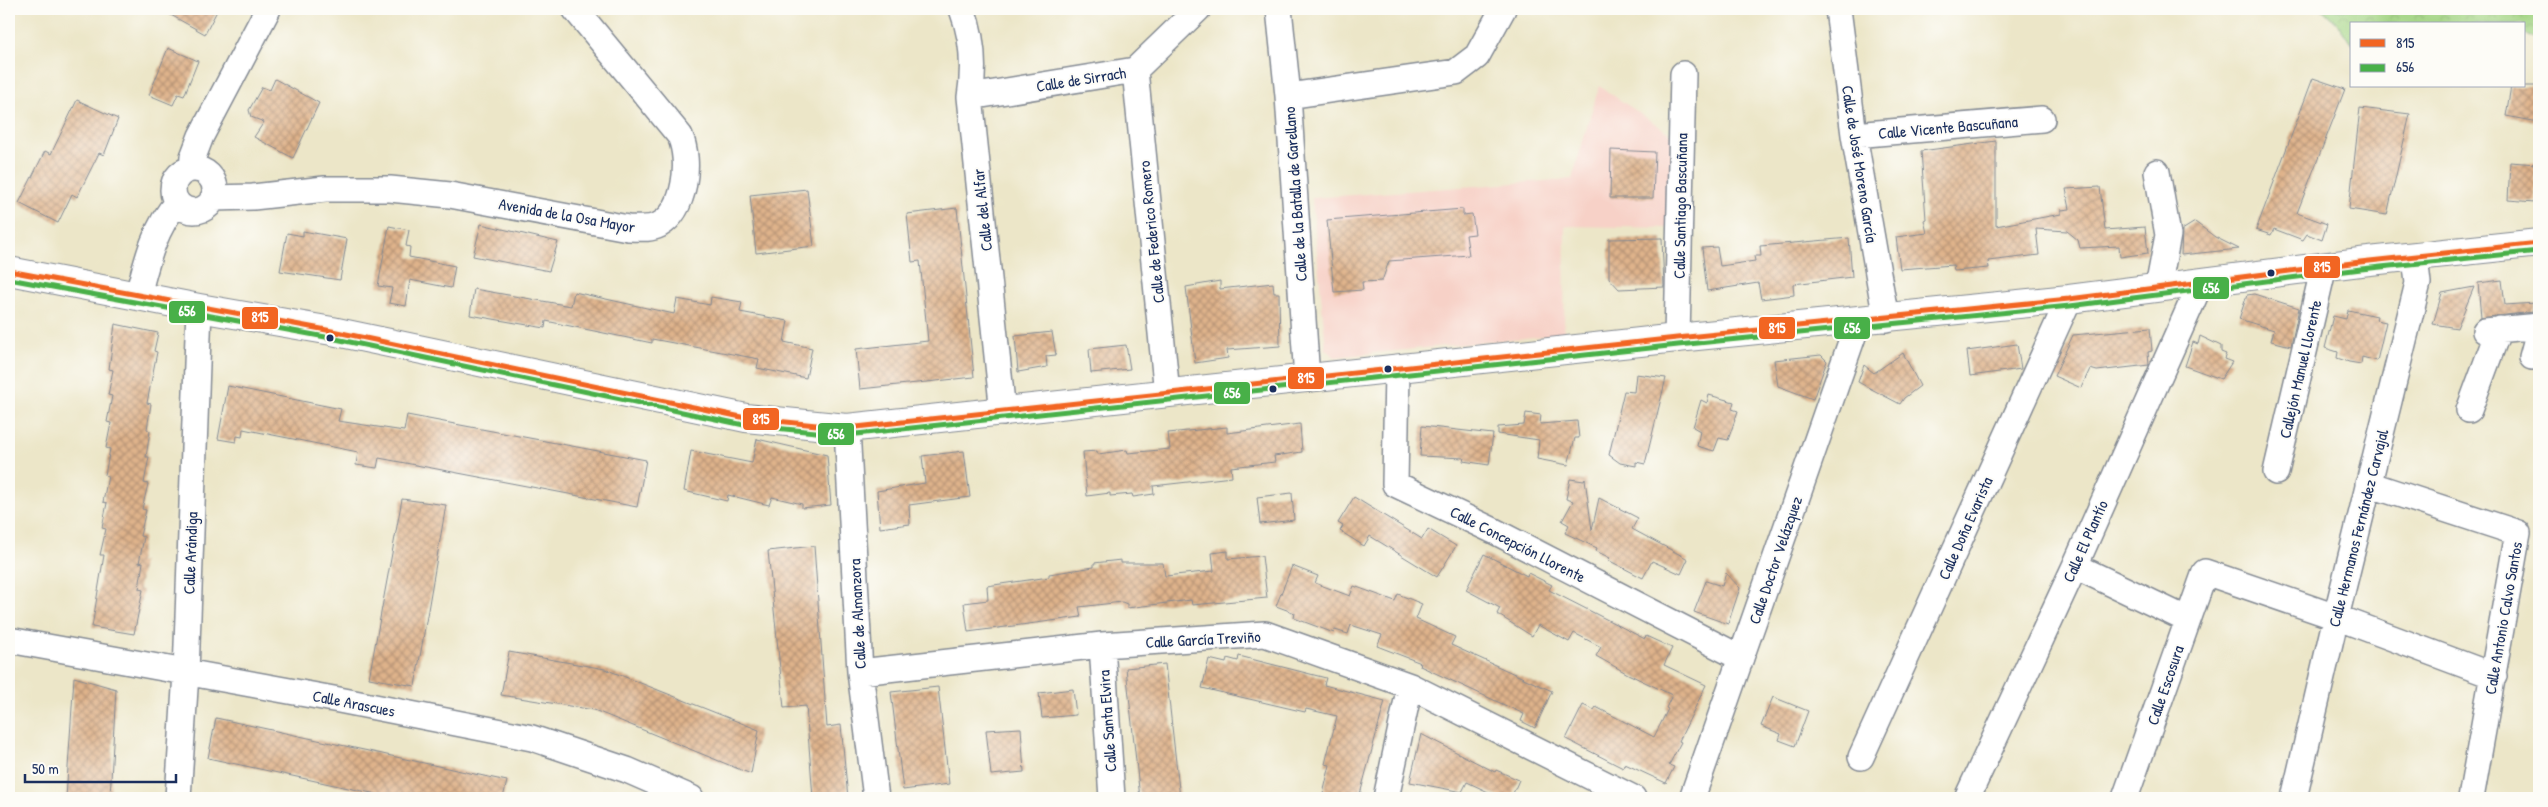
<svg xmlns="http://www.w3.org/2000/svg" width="2548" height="807" font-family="'Patrick Hand',sans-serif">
  <defs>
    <pattern id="park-crowns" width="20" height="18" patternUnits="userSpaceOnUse" patternTransform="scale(1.25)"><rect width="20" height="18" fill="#a3d483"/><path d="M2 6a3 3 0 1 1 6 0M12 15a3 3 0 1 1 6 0" fill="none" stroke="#8cb674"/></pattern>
    <pattern id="building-cross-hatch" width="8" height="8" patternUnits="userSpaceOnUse" patternTransform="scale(1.25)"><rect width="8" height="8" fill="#dfb38b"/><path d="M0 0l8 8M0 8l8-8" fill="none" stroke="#b49275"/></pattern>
  </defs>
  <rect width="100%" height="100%" fill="#fdfcf7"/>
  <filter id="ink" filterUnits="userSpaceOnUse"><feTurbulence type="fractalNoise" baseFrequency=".02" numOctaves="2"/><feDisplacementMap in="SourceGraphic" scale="10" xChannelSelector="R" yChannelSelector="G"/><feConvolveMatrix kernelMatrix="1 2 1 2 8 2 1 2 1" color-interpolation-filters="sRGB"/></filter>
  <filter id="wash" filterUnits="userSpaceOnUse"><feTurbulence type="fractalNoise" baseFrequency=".0096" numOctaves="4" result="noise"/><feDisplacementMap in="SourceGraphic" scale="20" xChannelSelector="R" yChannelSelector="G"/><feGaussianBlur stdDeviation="1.12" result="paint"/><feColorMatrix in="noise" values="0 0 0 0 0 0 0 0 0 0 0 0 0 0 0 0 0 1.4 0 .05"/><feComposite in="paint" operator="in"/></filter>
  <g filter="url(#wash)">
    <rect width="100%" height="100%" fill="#ece6c8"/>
    <path fill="#f7d1c7" d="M1599,86l73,49v93l-107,-2 -1,108 -229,23 -9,-8 -14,-151 260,-19z"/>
    <path fill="url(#park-crowns)" stroke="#5f8270" d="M2322,9h217v31l-15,-6v-10h-172v21l-14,-21z"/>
    <g id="blocks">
      <path fill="url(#building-cross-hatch)" d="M160,9h58l-13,25z
        M168,48l30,13 -14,35 -6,-2 -5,11 -24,-10z
        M2313,78l32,11 -48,124 30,11 -5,16 -15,-6 -4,6 -29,-11 -3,6 -15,-5z
        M275,79l44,24 -26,55 -39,-21 10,-15 -13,-5 -2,-7 13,-23 8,3z
        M2511,86h28v36l-33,-6z
        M77,100l41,19 -14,36 -5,-2 -22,44 -5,-3 -14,29 -39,-20 26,-52 6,3z
        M2360,108l50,6 -23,101 -38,-6z
        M1996,141v85l65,-12v-4l9,-1 -4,-20 34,-2 5,43 40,-3 3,26 -28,4 -1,-11 -39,2 -2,-8 -11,-9 -31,-2 3,26 -51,6 1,7 -35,3 -1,-6 -53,4 -4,-32 31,-4 -3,-13 2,-1 -5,-68z
        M1611,150l44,2 -2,46h-43z
        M2510,162l26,2 -1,38 -27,-2z
        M807,189l7,57 -58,7 -6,-58z
        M957,208l17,169 -114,12 -4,-40 72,-8 -8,-80 -8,1 -5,-48z
        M1463,209v6l9,-1 3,20 -9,1 3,20 -80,6 -7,20 -20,1 1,8 -29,2 -7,-72z
        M2195,222l20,15 24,12 -58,6 1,-25z
        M481,224l77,18 -9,29 -76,-15z
        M389,226l20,4 -3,16 4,1 -1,10 46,9 -4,22 -41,-8 -4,26 -17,-3 3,-15 -14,-2z
        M303,231l44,8 -7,41 -60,-9 7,-38 16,3z
        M1662,238l2,49 -45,2 -10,-11v-39z
        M1849,238l3,39 -59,7 1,11 -33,4 -3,-16 -51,8 -5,-43 15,-1 3,19 35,-5 -1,-5h7l-1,-10z
        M2502,280l3,25 31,-2 -4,9 -51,6 -3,-35z
        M1220,281v8l53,-6 1,10h5l1,53 -53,4 1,8 -33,5 -9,-76z
        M2474,287l-17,41 -24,-4 9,-31z
        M474,289l97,17 3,-14 100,22 3,-15 33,6 1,-8 31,5 -2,10 48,9 -4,21 28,6 -6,30 -49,-10 2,-9 -107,-20v4l-106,-22 -1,7 -75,-13z
        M2254,294l45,14 -8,38 -20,-5 3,-11 -35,-11 8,-24z
        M2348,310l29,6 -1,4 10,2 -9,39 -15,-4 -1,7 -12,-2 -12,-4 1,-6 -13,-4 8,-32 13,3z
        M115,324l43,9 -4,18 3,1 -10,51 4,1 -4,25 3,2 -4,26h3l-5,26 4,1 -6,25 4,1 -6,26 4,1 -5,26 4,-1 -4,27 4,1 -9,44 -42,-7 12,-72h-4l6,-26 -4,-1 5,-25 -4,-1 5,-26 -3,-1 5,-26 -4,-1 5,-25 -4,-1 5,-26 -4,-1 5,-25 -4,-1z
        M2150,328l2,23 -4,1 1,13 -52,6 -7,-2 -9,19 -27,-12 19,-41z
        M1052,332l4,23 -10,1 1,11 -29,5 -3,-36z
        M2200,336l21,10v6l5,2 -2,5 8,3 -11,17 -36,-13 8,-24 5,2z
        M2017,344l4,25 -51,7 -3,-25z
        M1126,345l4,24 -39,4 -2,-24z
        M1903,353l17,33 -16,12 -4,6 -42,-22 6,-17 10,8z
        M1821,355l6,6 -14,38 -35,-13 -4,-26z
        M1636,374l30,4 -21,86 -9,-2v4l-16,-3 -11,-8 15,-64 10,1z
        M228,386l113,23 -3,12 66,10 3,-16 239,45 -9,47 -258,-49 -2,10 -21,-3 2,-13 -115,-23 -1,8 -5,-1 -1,6 -18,-3z
        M1709,395l25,7 -2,7 6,2 -10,29 -9,-2 -5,13 -17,-5 3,-15 -7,-4 8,-27 6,3z
        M1526,413l15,2 -1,9 37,-3 2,17h-4l-7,27 -31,-6 2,-19 -41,-6v-7l26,-2z
        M1300,424l2,28 -28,4 1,6 -44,5 1,10 -79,9 1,8 -21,3 -1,-3 -22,2v-3l-23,3 -4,-44 14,-1 1,3 29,-4 1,3 42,-4 -2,-16 59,-6v6z
        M1422,426l71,8 -4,31 -26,-4 1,-3 -44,-2z
        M757,439l70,16 4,50 -29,3v-4l-30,-7 -3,8 -41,-10 -1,6 -43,-10 7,-40 61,12z
        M964,451l6,46 -61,8 1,19 -30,4 -3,-37 48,-8 -3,-27z
        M1570,479l14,2 1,-2 7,51 7,-32 39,20 -6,11 56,30 -7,15 -29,-13 -9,17 -35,-18 2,-2 -14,-7 1,-3 -32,-15 4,-8 -7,-4 11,-20 -7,-2z
        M1292,493l2,27 -34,4 -3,-27z
        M1354,497l68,42 6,-10 28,17 -19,31 -67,-41 -6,10 -24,-15 3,-5 -5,-3z
        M402,499l44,6 -31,181 -46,-8z
        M814,546l13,181 14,-2 7,73h-35l-7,-92 -22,2 -16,-157z
        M1228,551v8l34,-3 5,42 -75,7 -1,-5 -64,8v-4l-5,-2 -43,5 2,10 -113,15 -4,-29 24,-3 -1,-14 62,-9v-3l45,-7v-4l27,-3v3h42l2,13 49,-5 -2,-18z
        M1484,554l43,22 1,-3 24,12 -3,5 96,49 1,-3 26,12 -8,17 42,20 -27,56 2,1 -12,23 5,2 -8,16 -41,-19 -2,4 -57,-29 17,-34 11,5 2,-3 58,30 14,-28 -2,-1 6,-13 -44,-21 -32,-18 5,-9 -27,-14 -5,9 -31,-17 -6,11 -35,-22 3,-6 -34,-18z
        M1292,566l26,10 -3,7 35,13 4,-10 41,15 3,-7 24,10 -6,15 39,18 -4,8 101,46 -17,37 -14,-7 3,-7 -104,-48 1,-3 -44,-17 5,-11 -31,-10 -3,9 -13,-4 -1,3 -40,-15 1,-5 -19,-7z
        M1726,573l14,15 -12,36 -34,-12 12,-31 16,5z
        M509,652l96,17 154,61 -8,44 -157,-64 -93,-15z
        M1239,656l87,22 -2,7 61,16 -26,97h-37l8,-33 -5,-1 12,-48 -31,-7 -1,3 -103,-24 7,-29 17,4 1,-5 11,3z
        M1165,664l15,134h-40l-14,-130z
        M74,677l42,12 -6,109h-44z
        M938,687l11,97 -46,6 -12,-98z
        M1073,689l3,26 -34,3 -3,-25z
        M1773,697l35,14 -13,35 -16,-6 2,-6 -20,-8z
        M216,718l291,63 -4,17h-108l-187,-40z
        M1021,728l3,44 -33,3 -5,-45z
        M1421,734l74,38 1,-2 23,10 -8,18h-10l-34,-16 -5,10 -52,-10z"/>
    </g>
  </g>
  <g filter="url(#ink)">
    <use href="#blocks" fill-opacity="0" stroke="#848a93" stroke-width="1"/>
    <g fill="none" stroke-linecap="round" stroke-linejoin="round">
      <defs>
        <path id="minor" d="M962,9c11,29 13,57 8,88l33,316
          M1279,9l9,87 19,283
          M1838,9l16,126 32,184
          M1135,70l32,324
          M1288,96l168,-24 21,-16 26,-47
          M970,97l165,-27 63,-61
          M1854,135l188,-16
          M192,169l1,-12 8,-21 67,-127
          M173 190a21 21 0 1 1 42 0a21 21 0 1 1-42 0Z
          M2157,172l11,63 -10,53
          M213,198l40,-1 72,-8h65l60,6 178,33c10,0 21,2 31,-3 27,-15 32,-64 21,-89l-105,-127
          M138,295c8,-31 17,-69 39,-92
          M2485,331l54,-5
          M1677,338l6,-264
          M2532,357l7,-26
          M1397,370l-2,114 99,47 247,127
          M2469,410l30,-81
          M847,428l13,244 16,126
          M2276,472l48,-206
          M2368,484l150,49 -47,265
          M2075,566l113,54
          M9,640l330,60 193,38 95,32 64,28
          M1102,645l10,153
          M860,672l242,-27 163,-11 145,52 223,112
          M1861,757l208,-458
          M178,798l8,-125 13,-365
          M1386,798l24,-112
          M1692,798l166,-476
          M1967,798l108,-232 126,-284
          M2125,798l80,-226 131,45 158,59
          M2294,798l42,-181 82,-334 -3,-26"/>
        <path id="secondary" d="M9,271l190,37 133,23 414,87 101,10 830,-90 392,-39 291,-37 179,-19"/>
      </defs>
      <use href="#minor" stroke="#848a93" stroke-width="28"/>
      <use href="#secondary" stroke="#848a93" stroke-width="30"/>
      <use href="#minor" stroke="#fff" stroke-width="25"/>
      <use href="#secondary" stroke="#fff" stroke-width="28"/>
      <defs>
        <path id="bus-1" d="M9,271l323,60 414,87 101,10 830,-90 392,-39 291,-37 179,-19"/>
        <path id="bus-2" d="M9,279l322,59 413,87 103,10 831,-90 392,-39 291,-37 178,-18"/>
      </defs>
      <use href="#bus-1" stroke="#fdfcf7" stroke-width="9"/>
      <use href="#bus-2" stroke="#fdfcf7" stroke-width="9"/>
      <use href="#bus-1" stroke="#f26522" stroke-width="5"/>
      <use href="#bus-2" stroke="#48b048" stroke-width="5"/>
    </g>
  </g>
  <g fill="#1b2f5e" stroke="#fdfcf7" stroke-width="2">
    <circle cx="2271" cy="273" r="4.5"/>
    <circle cx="330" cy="338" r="4.5"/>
    <circle cx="1388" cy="369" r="4.5"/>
    <circle cx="1273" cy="389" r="4.5"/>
  </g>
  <g text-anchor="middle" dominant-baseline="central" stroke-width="4" stroke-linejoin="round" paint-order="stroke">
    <g font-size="16" fill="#1b2f5e" stroke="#fdfcf7">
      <text transform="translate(1081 79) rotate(-9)">Calle de Sirrach</text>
      <text transform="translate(1948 127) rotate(-5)">Calle Vicente Bascuñana</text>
      <text transform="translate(1860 164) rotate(81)">Calle de José Moreno García</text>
      <text transform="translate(1295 194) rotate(-94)">Calle de la Batalla de Garellano</text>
      <text transform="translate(1680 206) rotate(-89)">Calle Santiago Bascuñana</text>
      <text transform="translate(982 210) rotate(-96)">Calle del Alfar</text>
      <text transform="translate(567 215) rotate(10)">Avenida de la Osa Mayor</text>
      <text transform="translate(1151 232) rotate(-96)">Calle de Federico Romero</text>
      <text transform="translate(2300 369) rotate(-77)">Callejón Manuel Llorente</text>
      <text transform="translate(1965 528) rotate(-66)">Calle Doña Evarista</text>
      <text transform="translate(2358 528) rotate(-76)">Calle Hermanos Fernández Carvajal</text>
      <text transform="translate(2085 541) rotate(-66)">Calle El Plantío</text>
      <text transform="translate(1518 544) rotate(27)">Calle Concepción Llorente</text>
      <text transform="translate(190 553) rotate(-88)">Calle Arándiga</text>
      <text transform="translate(1775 560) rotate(-71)">Calle Doctor Velázquez</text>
      <text transform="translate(857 614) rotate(-93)">Calle de Almanzora</text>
      <text transform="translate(2503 618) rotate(-80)">Calle Antonio Calvo Santos</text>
      <text transform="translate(1203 639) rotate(-3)">Calle García Treviño</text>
      <text transform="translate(2165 685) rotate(-71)">Calle Escosura</text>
      <text transform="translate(354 703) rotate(11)">Calle Arascues</text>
      <text transform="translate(1107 721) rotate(-94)">Calle Santa Elvira</text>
    </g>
  </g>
  <g stroke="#fdfcf7" stroke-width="2">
    <rect x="2303" y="255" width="38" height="24" rx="5" fill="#f26522"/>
    <rect x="2192" y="276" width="38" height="24" rx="5" fill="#48b048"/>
    <rect x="168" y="300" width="38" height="24" rx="5" fill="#48b048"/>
    <rect x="241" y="306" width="38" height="24" rx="5" fill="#f26522"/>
    <rect x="1833" y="316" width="38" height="24" rx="5" fill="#48b048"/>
    <rect x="1758" y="316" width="38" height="24" rx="5" fill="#f26522"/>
    <rect x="1287" y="366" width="38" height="24" rx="5" fill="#f26522"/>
    <rect x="1213" y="381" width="38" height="24" rx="5" fill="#48b048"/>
    <rect x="742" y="407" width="38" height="24" rx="5" fill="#f26522"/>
    <rect x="817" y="422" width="38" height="24" rx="5" fill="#48b048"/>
  </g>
  <g font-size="14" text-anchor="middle" font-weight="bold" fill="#fff">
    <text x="2322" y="272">815</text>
    <text x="2211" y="293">656</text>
    <text x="187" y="316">656</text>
    <text x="260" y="322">815</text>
    <text x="1852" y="333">656</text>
    <text x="1777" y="333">815</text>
    <text x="1306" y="383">815</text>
    <text x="1232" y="398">656</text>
    <text x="761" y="424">815</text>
    <text x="836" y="439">656</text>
  </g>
  <rect width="2548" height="807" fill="none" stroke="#fdfcf7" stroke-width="30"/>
  <rect x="2350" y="22" width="175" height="65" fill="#fdfcf7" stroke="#a3aaba"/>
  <rect x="2360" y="39" width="25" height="8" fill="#f26522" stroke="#a3aaba"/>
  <text x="2396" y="48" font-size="15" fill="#1b2f5e">815</text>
  <rect x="2360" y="64" width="25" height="8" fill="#48b048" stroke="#a3aaba"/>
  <text x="2396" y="72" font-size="15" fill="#1b2f5e">656</text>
  <path d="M25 774v8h151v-8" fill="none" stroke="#1b2f5e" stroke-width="2.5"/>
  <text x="32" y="774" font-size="15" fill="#1b2f5e" stroke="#fdfcf7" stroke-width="4" paint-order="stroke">50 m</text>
</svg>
